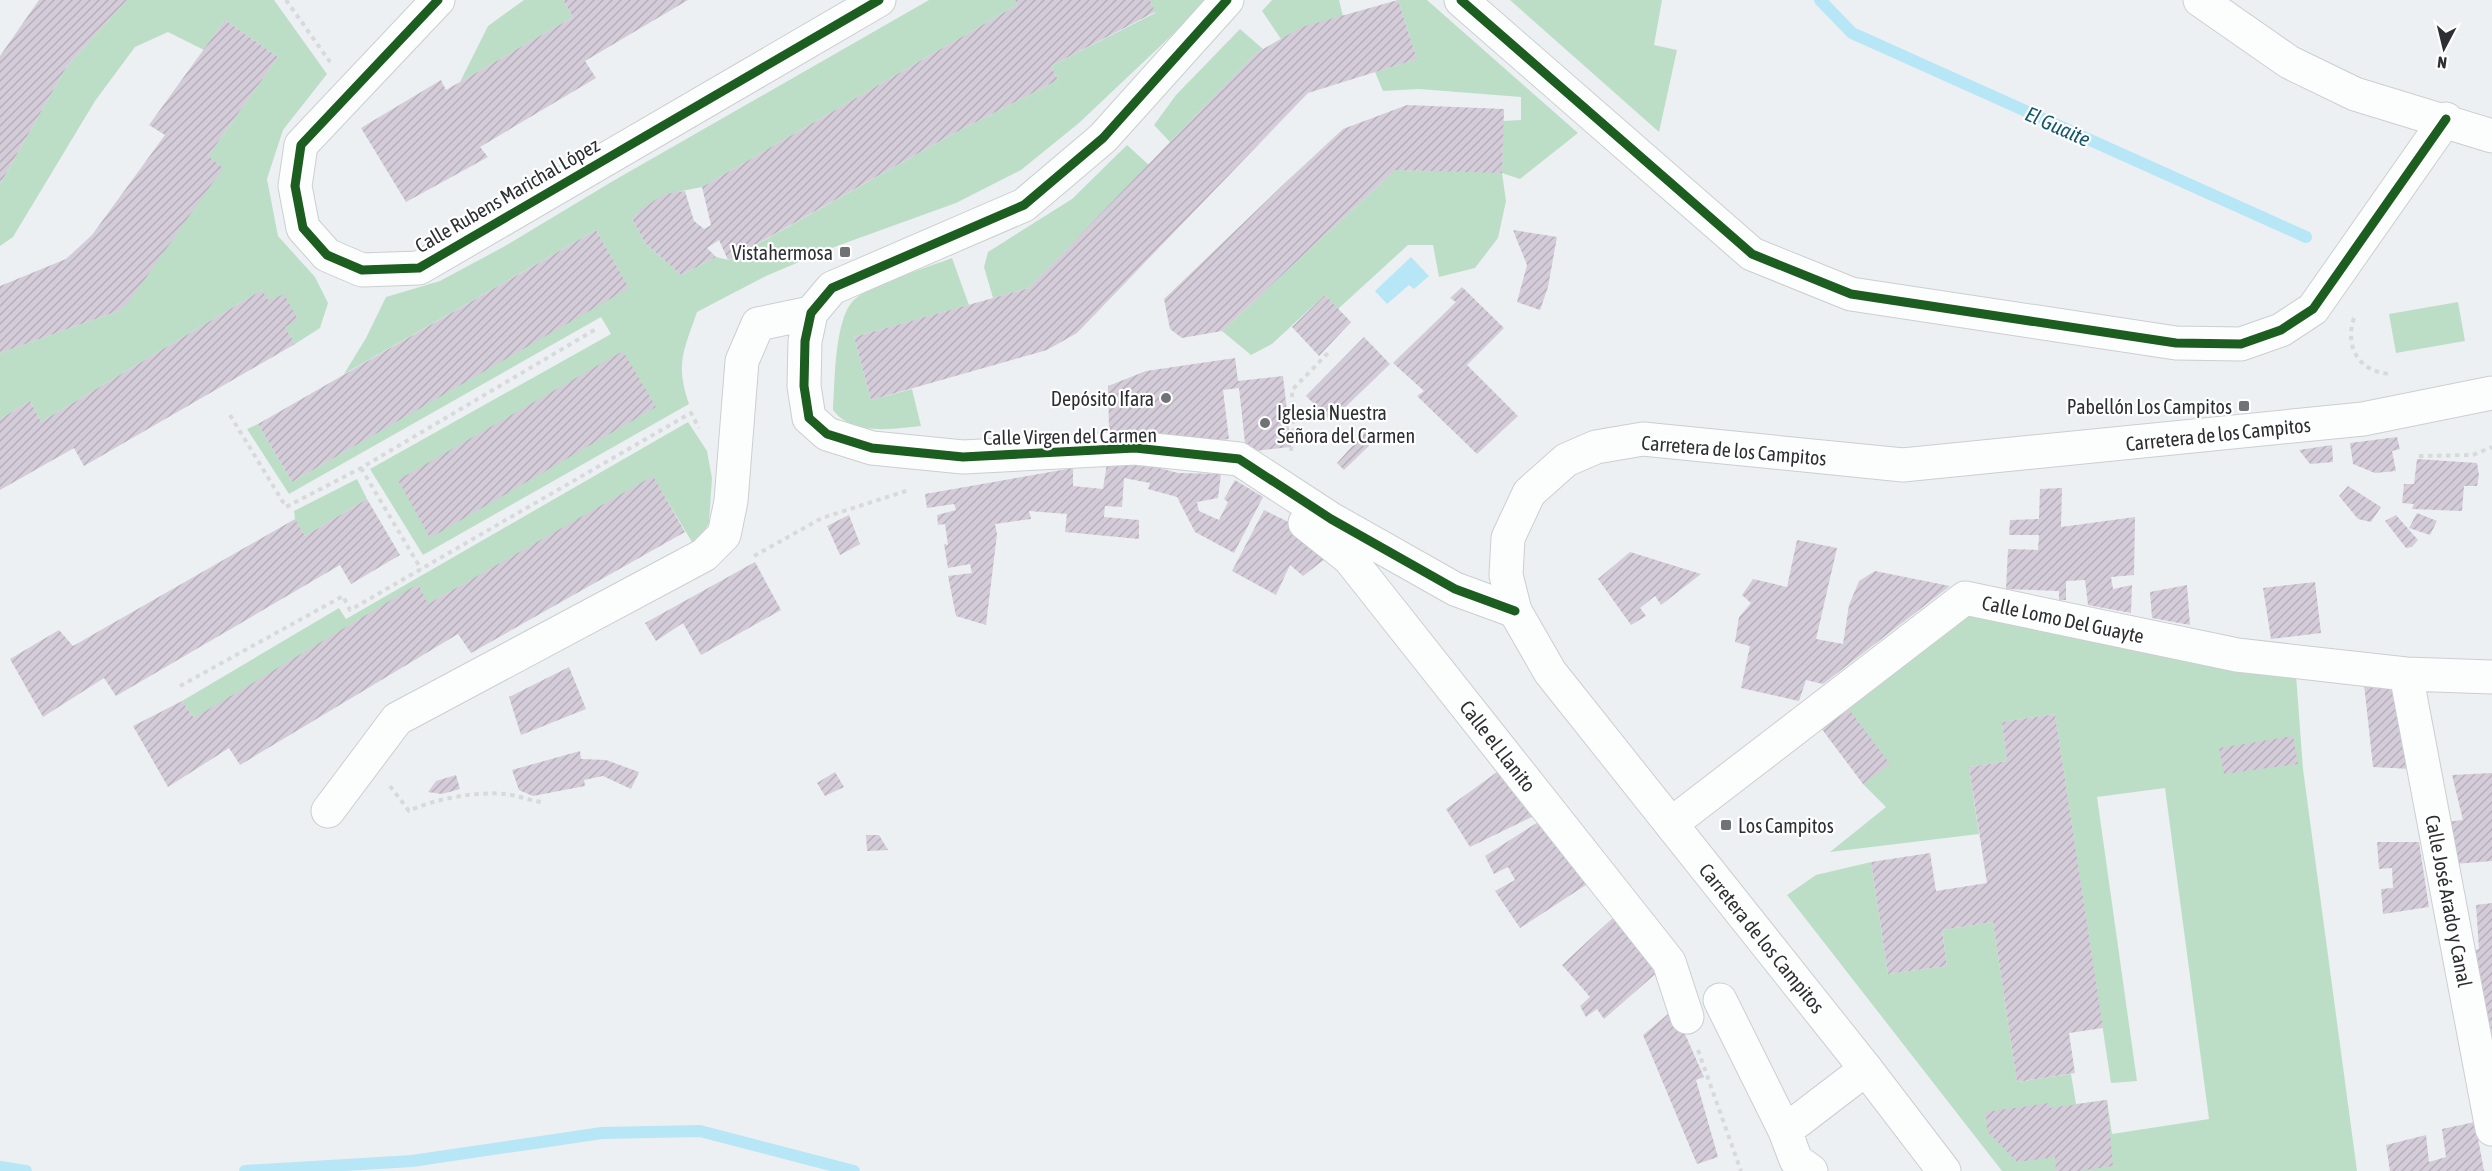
<svg xmlns="http://www.w3.org/2000/svg" width="2492" height="1171" font-family="'Asap Condensed',sans-serif">
  <defs>
    <pattern id="building-hatch" width="6" height="6" patternUnits="userSpaceOnUse" patternTransform="scale(1.5)"><rect width="6" height="6" fill="#d4ccd9"/><path d="M-1 1l2-2M0 6l6-6M5 7l2-2" fill="none" stroke="#b6b0bb"/></pattern>
  </defs>
  <rect width="100%" height="100%" fill="#edf0f3"/>
  <path fill="#bddec6" d="M127,0h147l53,74 -44,56 -16,49 11,57 37,41 13,26 -8,25 -25,16 -33,-54 -221,132 -11,-21 -30,18v-66l118,-42 104,-143 -14,-12 70,-99 -53,-37 -21,30 -36,-18 -33,15 -40,54 -82,136 -13,9v-62l67,-118z
    M524,0h39l10,17 -113,65 28,-56z
    M929,0h86l2,5 -315,182c-28,5 -50,10 -70,32l13,24 36,32 35,-18 13,3 220,-124 109,-56 -7,-14 104,-53 -5,-13h59l-130,123 -58,47 -65,33 -119,43 -71,30 -69,36c-13,38 -22,52 -8,92l-266,151 -53,-86 241,-135 -10,-17 -312,177 -42,-65 11,-5 34,58 336,-195 -32,-57 -252,144 22,-36 20,-41 54,-16 65,-35 108,-65z
    M1272,0h67l4,16 -62,23 -19,-28z
    M1398,0h29l151,133 -58,46 -18,-6 4,28 -8,37 -23,30 -36,9 -6,-32h-25l-70,64 -13,-14 -53,49 -21,11 -29,-24 173,-161 107,2 1,-51 18,-1v-23l-102,-8 -36,2 -8,-19 42,-13z
    M1510,0h152l-8,45 23,5 -18,82z
    M1240,29l23,20 -7,4 -86,89 -16,-17 22,-30z
    M1127,145l22,20 -120,123 -36,10 -9,-31 4,-15 84,-53z
    M952,258l17,47 -115,32 17,63 41,-11 9,37c-29,3 -68,10 -88,-16 2,-27 1,-93 22,-111 17,-15 74,-32 97,-41z
    M2458,302l7,39 -69,12 -7,-39z
    M688,422l19,29 5,27 -3,45 -7,13 -10,6 -39,-65 -225,127 -234,114 -12,-17 157,-93 7,11z
    M357,479l10,20 -62,37 -10,-17 -1,-8z
    M1966,611l330,64 7,94 54,402h-355l-215,-276 29,-20 55,-13 17,112 59,-8 -5,-36 51,-8 24,160 54,-8 5,30 31,-4 5,34 97,-15 -44,-331 -68,9 40,284 -26,2 -56,-369 -53,8 5,39 -38,6 10,67 -149,18 56,-45 -23,-23 -18,-80z"/>
  <path fill="#b7e6f6" d="M1411,257l18,19 -15,13 -5,-4 -22,19 -12,-13z"/>
  <g fill="none" stroke-linecap="round" stroke-linejoin="round">
    <path stroke="#b7e6f6" stroke-width="12" d="M1820,0l32,33 454,204
      M0,1167l26,4
      M245,1171l167,-10 190,-28 98,-2 154,40"/>
  </g>
  <path fill="url(#building-hatch)" d="M39,0h88l-60,66 -67,118v-128z
    M563,0h125l-103,61 11,17 -116,69 8,10 -82,45 -45,-74 80,-48 5,10 127,-73z
    M1015,0h135l5,12 -104,54 7,14 -109,56 -221,124 -9,-20 -12,8 9,9 -35,18 -36,-32 -13,-24 9,-10 24,-15 20,-3 9,30 10,8 7,-4 -9,-38 315,-182z
    M1398,0l19,59 -109,34 -231,240 -30,17 -176,50 -17,-63 175,-49 227,-235 46,-26z
    M225,20l53,37 -70,99 15,12 -95,135 -10,8 -118,42v-67l66,-27 26,-24 73,-100 -16,-10z
    M1407,105l97,4 -2,64 -107,-3 -173,161 -40,7 -12,-9 -6,-30 123,-118 56,-52z
    M596,230l33,58 -337,194 -34,-58z
    M1513,230l44,7 -9,50 -8,23 -23,-8 10,-37z
    M1462,287l42,41 -37,37 51,51 -41,38 -60,-58 7,-5 -31,-28 63,-61 -6,-4z
    M262,290l7,11 15,-7 14,26 -13,7 10,17 -211,122 -10,-18 -74,42v-71l30,-18 11,21z
    M1325,295l26,27 -32,34 -27,-29z
    M1364,337l26,27 -59,57 -25,-25z
    M623,351l33,56 -226,131 -32,-58z
    M1235,358l3,23 45,-5 8,71 -45,5 -7,-64 -16,2 6,49 -36,4 -43,-1 -41,-11 -1,-45 38,-15z
    M1365,432l10,8 -31,30 -7,-7z
    M2397,437l3,12 -8,2 4,20 -21,2 -22,-9 -3,-21z
    M2332,445l1,17 -23,2 -11,-14z
    M2417,459l60,4 2,12 -2,11h-13l-2,25 -50,-2 2,-5 -12,-1 2,-19h10z
    M1107,463l45,3 26,7 43,1 -3,24 -21,4 2,9 20,9 9,-18 -4,-3 11,-19 28,17 -29,56 -39,-21 -18,-35 -29,-8 2,-6 -26,-5 -2,29 -17,-1 -1,11 35,3v19l-74,-7 2,-18 -38,-3 2,8 -36,5 2,10 -11,91 -30,-9 -8,-40 24,-3 -2,-9 -22,4 -4,-24 4,1 -3,-21 -7,1 -1,-10 19,-5 -2,-6 -27,4 -2,-14 148,-26v18l30,3z
    M653,476l32,56 -214,121 -13,-19 -218,131 -11,-17 -61,39 -35,-61 49,-25 12,17 224,-134 10,20z
    M2348,486l33,21 -10,15 -13,-3 -19,-23z
    M2062,488l-1,39 74,-10 -1,58 -23,2 2,12 19,-4 -1,28 -43,-8 -3,-25 -19,1v19h-7v-9l-53,-2 2,-40 30,1 1,-15h-30l1,-15 29,-1 1,-30z
    M367,499l33,56 -49,29 -11,-19 -224,131 -12,-18 -61,39 -33,-58 49,-29 14,16 222,-127 10,17z
    M1264,510l37,18 33,24 -31,24 -13,-11 -14,30 -44,-24z
    M2417,513l20,8 -7,14 -21,-7z
    M849,515l11,29 -20,11 -13,-29z
    M2396,515l22,25 -6,7 -6,1 -21,-27z
    M1797,540l40,8 -21,91 27,5 6,-39 10,-24 16,-10 75,15 -127,98 -17,-4 -7,21 -58,-13 9,-42 -15,-4 4,-25 12,-14 -9,-8 11,-16 34,8z
    M1630,552l71,22 -40,31 -6,-9 -15,12 6,8 -15,9 -33,-46z
    M755,562l26,48 -80,45 -18,-32 -27,18 -11,-18z
    M2315,582l6,51 -50,6 -8,-51z
    M2187,585l3,40 -38,-7 -2,-26z
    M569,667l17,42 -65,26 -12,-38z
    M2364,684l30,2 16,83 -37,-2z
    M1845,704l45,60 -27,20 -45,-60z
    M2055,714l48,314 -34,5 6,40 -58,9 -24,-160 -51,8 5,36 -59,8 -17,-112 59,-9 6,38 51,-8 -18,-116 38,-6 -5,-39z
    M2293,736l5,28 -74,10 -5,-26z
    M580,751l1,8 25,1 33,12 -8,17 -28,-13 -19,4 1,6 -52,10 -14,-6 -7,-20z
    M1504,767l34,47 -68,33 -24,-38z
    M835,772l9,15 -19,9 -8,-13z
    M2492,773v88l-38,3 -8,-42 17,-2 -11,-45z
    M456,775l4,14 -18,5 -14,-2 8,-11z
    M1543,819l49,62 -72,47 -25,-37 20,-11 -7,-13 -14,7 -9,-18z
    M866,835h13l9,15 -21,1z
    M2377,842h42l10,65 -46,7 -2,-25 12,-1 -1,-20 -13,1z
    M2492,903v151l-22,-103 9,-2 -3,-44z
    M1617,914l43,56 -56,49 -7,-10 -11,8 -6,-11 10,-9 -28,-32z
    M1674,1009l30,68 -8,3 22,77 -21,7 -54,-129z
    M2107,1100l6,66 -34,5h-23l-1,-14 -38,5 -30,-31 -1,-19 63,-9 1,5z
    M2475,1122l9,49h-94l-4,-26 40,-10 3,27 17,-5 -4,-28z"/>
  <g fill="none" stroke-linecap="round" stroke-linejoin="round">
    <defs>
      <path id="minor" d="M438,0l-137,145 -6,41 8,42 24,27 35,15 57,-2 460,-268
        M1227,0l-124,138 -79,67 -192,83 -21,25 -6,28 -1,45 5,32 18,16 45,14 91,9 172,-9 104,11 92,60 124,70 60,22
        M1461,0l291,254 99,40 325,49 65,1 40,-14 32,-21 133,-190
        M1305,523l44,35 320,404 18,55
        M2406,674l86,455
        M328,811l69,-92 307,-164 20,-20 7,-34 11,-140 16,-37 53,-11
        M1671,824l294,-226 272,57 169,19 86,3
        M1720,1000l65,131
        M1811,1171l-15,-11 -11,-29 81,-62"/>
      <path id="major" d="M2200,0l89,62 66,32 137,42
        M1944,1171l-78,-102 -316,-397 -35,-61 -9,-36 2,-37 21,-45 37,-33 30,-13 47,-8 260,26 460,-46 129,-26"/>
    </defs>
    <use href="#minor" stroke="#ccced0" stroke-width="35"/>
    <use href="#major" stroke="#ccced0" stroke-width="35"/>
    <path stroke="#d8d9da" stroke-width="4" stroke-dasharray="4.5 4.5" stroke-linecap="butt" d="M286,0l44,62
      M2354,318c-10,30 6,55 38,56
      M230,415l56,92 75,-39 235,-139
      M1291,451l2,-15 -1,-46 38,-39
      M2419,456l54,-1 19,-8
      M361,468l60,101
      M754,556l68,-38 87,-28
      M180,686l163,-90 7,14 341,-197 8,15
      M390,786l19,25c24,-12 69,-20 96,-17 12,1 25,7 37,8
      M1698,1050l43,121"/>
    <use href="#minor" stroke="#fcfdfd" stroke-width="33"/>
    <use href="#major" stroke="#fcfdfd" stroke-width="33"/>
    <defs>
      <path id="cycleway" d="M438,0l-137,145 -6,41 8,42 24,27 35,15 57,-2 460,-268
        M1227,0l-124,138 -79,67 -192,83 -21,25 -6,28 -1,45 5,32 18,16 45,14 91,9 172,-9 104,11 92,60 124,70 60,22
        M1461,0l291,254 99,40 325,49 65,1 40,-14 32,-21 133,-190"/>
    </defs>
    <use href="#cycleway" stroke="#fff" stroke-width="13"/>
    <use href="#cycleway" stroke="#1b5e20" stroke-width="9"/>
  </g>
  <g fill="#707376" stroke="#fff" stroke-width="2">
    <rect x="839" y="246" width="12" height="12" rx="3"/>
    <circle cx="1166" cy="398" r="6"/>
    <rect x="2238" y="400" width="12" height="12" rx="3"/>
    <circle cx="1265" cy="423" r="6"/>
    <rect x="1720" y="819" width="12" height="12" rx="3"/>
  </g>
  <g text-anchor="middle" dominant-baseline="central" stroke-width="4.5" stroke-linejoin="round" paint-order="stroke">
    <g font-size="20" fill="#2d2f32" stroke="#fff">
      <text transform="translate(507 195) rotate(-30)">Calle Rubens Marichal López</text>
      <text transform="translate(2218 434) rotate(-6)">Carretera de los Campitos</text>
      <text transform="translate(1070 436) rotate(-1)">Calle Virgen del Carmen</text>
      <text transform="translate(1734 450) rotate(5)">Carretera de los Campitos</text>
      <text transform="translate(2063 619) rotate(12)">Calle Lomo Del Guayte</text>
      <text transform="translate(1498 746) rotate(52)">Calle el Llanito</text>
      <text transform="translate(2449 901) rotate(79)">Calle José Arado y Canal</text>
      <text transform="translate(1762 938) rotate(51)">Carretera de los Campitos</text>
    </g>
    <g font-size="20" fill="#2d2f32" stroke="#fff" text-anchor="end">
      <text x="833" y="252">Vistahermosa</text>
      <text x="1154" y="398">Depósito Ifara</text>
      <text x="2232" y="406">Pabellón Los Campitos</text>
      <text x="1277" y="412" text-anchor="start">Iglesia Nuestra<tspan x="1277" dy="23">Señora del Carmen</tspan></text>
      <text x="1738" y="825" text-anchor="start">Los Campitos</text>
    </g>
    <g font-size="21" font-style="italic" fill="#13596d" stroke="#fff">
      <text transform="translate(2058 126) rotate(24)">El Guaite</text>
    </g>
  </g>
  <g transform="translate(2444 48) rotate(187)" stroke="#ffffff" stroke-width="4.5" paint-order="stroke">
  <path d="M0-4.5L10 22L0 15L-10 22Z" fill="#2d2f32"/>
  <text y="-9" font-size="16" font-weight="bold" text-anchor="middle" fill="#2d2f32">N</text>
  </g>
</svg>
